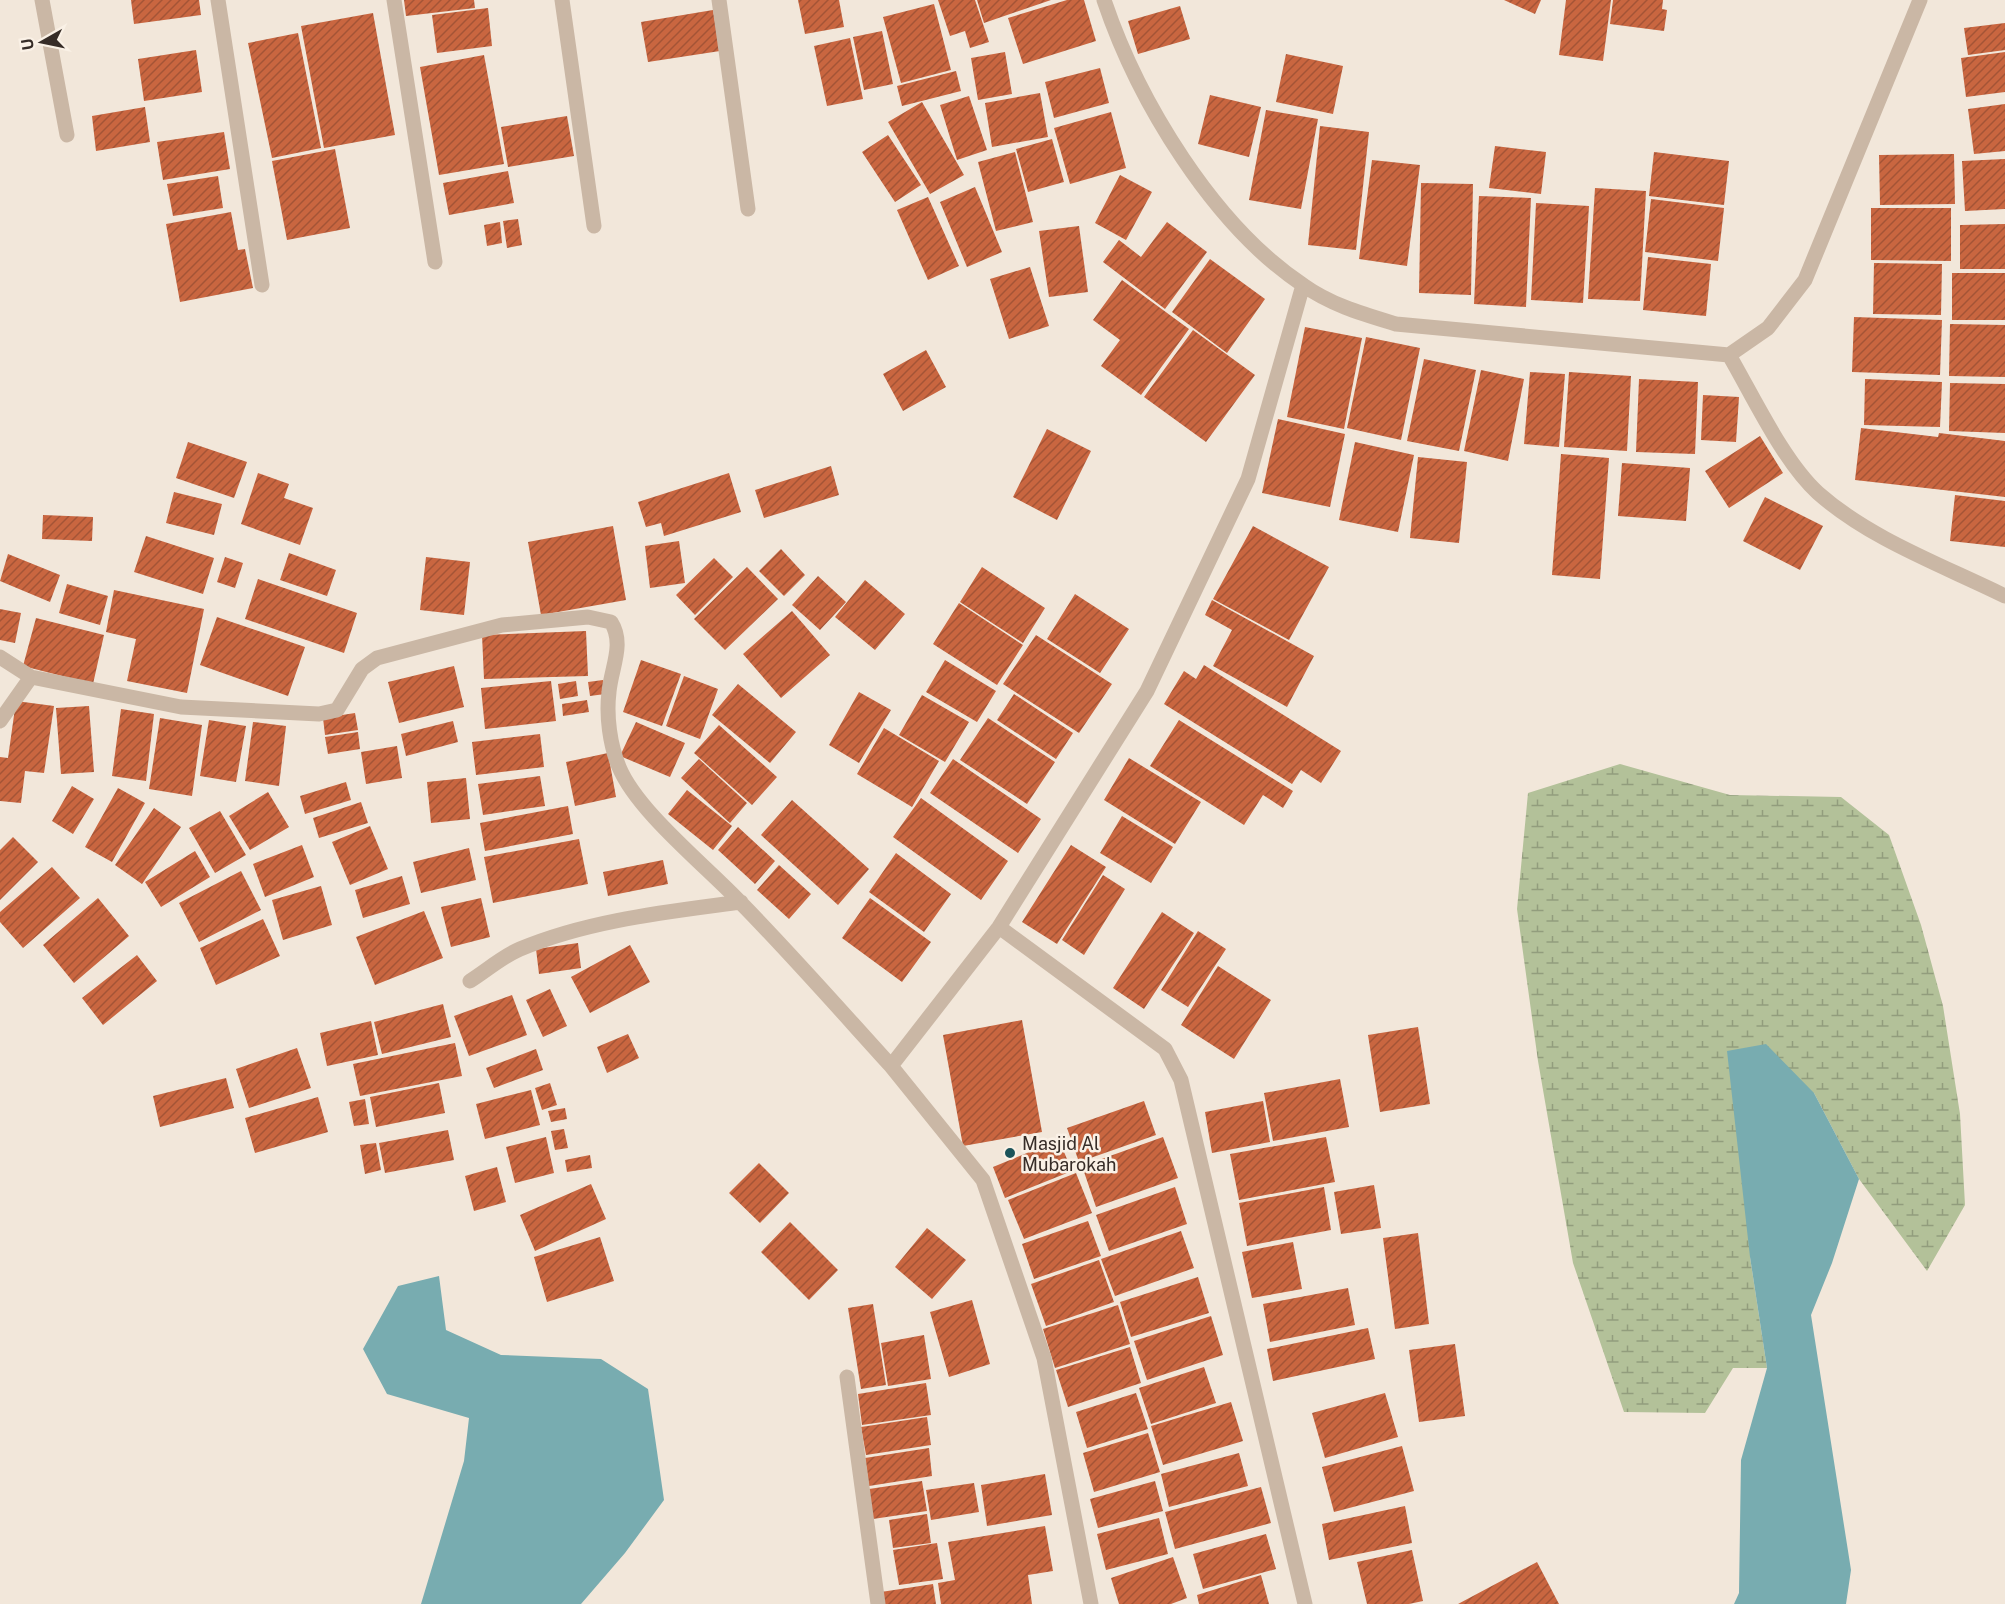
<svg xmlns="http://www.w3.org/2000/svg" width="2005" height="1604" font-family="'Public Sans',sans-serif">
  <defs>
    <pattern id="wetland-marsh" width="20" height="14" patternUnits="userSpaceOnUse" patternTransform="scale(1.5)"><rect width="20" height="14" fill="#b3c199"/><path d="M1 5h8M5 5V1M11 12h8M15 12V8" fill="none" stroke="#929d7d"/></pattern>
    <pattern id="building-hatch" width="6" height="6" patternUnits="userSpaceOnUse" patternTransform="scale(1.5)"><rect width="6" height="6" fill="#c96640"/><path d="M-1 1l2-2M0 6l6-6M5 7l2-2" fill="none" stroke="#a45436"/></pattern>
  </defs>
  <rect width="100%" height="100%" fill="#f2e7da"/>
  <path fill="url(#wetland-marsh)" d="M1620,764l110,31 111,2 48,38 32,90 22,81 17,108 5,91 -38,66 -68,-92 -45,-86 -64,164 17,111h-34l-28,45 -81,-1 -51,-149 -35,-202 -21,-152 11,-116z"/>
  <path fill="#78acb0" d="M1766,1044l48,49 45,86 -27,84 -21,52 40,255 -5,34h-112l5,-11 2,-133 26,-92 -17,-111 -23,-206z
    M439,1276l7,54 55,25 100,4 47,30 16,111 -39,53 -44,51h-160l43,-143 5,-43 -82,-24 -24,-45 35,-63z"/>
  <path fill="url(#building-hatch)" d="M131,0h68l2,15 -67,9z
    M404,0h70l1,8 -69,8z
    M798,0h41l5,27 -39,7z
    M938,0h37l14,42 -19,6 -5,-17 -15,5z
    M977,0h74l-67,23z
    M1067,0h17l12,41 -73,23 -15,-46z
    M1504,0h37l-6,14z
    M1566,0h45l-8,61 -44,-6z
    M1613,0h50l-1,9 5,1 -3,21 -54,-7z
    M934,4l17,66 -50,13 -18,-66z
    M1180,6l10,33 -52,15 -10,-33z
    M488,8l4,38 -55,7 -5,-38z
    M713,10l7,41 -72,11 -7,-40z
    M373,13l22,122 -71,13 -23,-122z
    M2005,23v27l-37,5 -4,-27z
    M882,31l11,53 -29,6 -11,-53z
    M298,33l23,115 -49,10 -24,-115z
    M850,38l13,61 -36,7 -13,-60z
    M196,50l6,42 -58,9 -6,-42z
    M1005,52l7,42 -34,6 -7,-42z
    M2005,52v40l-39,5 -5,-39z
    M1286,54l57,12 -10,48 -57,-12z
    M484,55l20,109 -65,11 -19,-108z
    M1100,68l9,35 -55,15 -9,-36z
    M956,71l5,20 -59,15 -5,-20z
    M1040,93l8,44 -56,10 -7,-44z
    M1210,95l51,12 -12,50 -51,-13z
    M969,96l18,54 -30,10 -17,-55z
    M922,102l42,73 -34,19 -42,-72z
    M2005,104v47l-31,3 -6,-45z
    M145,107l5,35 -54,9 -4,-35z
    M1266,110l52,9 -17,90 -52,-9z
    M1111,112l15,56 -56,16 -16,-56z
    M567,116l7,40 -66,11 -7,-40z
    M1320,126l49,6 -13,118 -48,-5z
    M224,132l6,37 -67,11 -6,-38z
    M888,135l33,50 -26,17 -33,-50z
    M1052,139l12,43 -36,10 -12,-43z
    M1495,146l51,6 -5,42 -52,-6z
    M335,149l15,79 -63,12 -15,-79z
    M1015,152l18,70 -37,9 -18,-69z
    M1654,152l75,9 -5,44 -75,-9z
    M1954,154l1,50 -75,1 -1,-50z
    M2005,159v50l-40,2 -3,-50z
    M1372,160l48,5 -13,101 -48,-7z
    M508,171l6,32 -65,12 -6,-32z
    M1120,175l32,17 -26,48 -31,-17z
    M218,176l5,32 -50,8 -6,-32z
    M1421,183l52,1 -2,111 -52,-2z
    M975,187l27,65 -35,15 -27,-65z
    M1595,188l51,3 -6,110 -52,-2z
    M1479,196l52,2 -5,109 -52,-3z
    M928,197l31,69 -31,14 -31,-70z
    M1651,199l73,9 -6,53 -73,-9z
    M1536,203l53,3 -6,97 -52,-3z
    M1871,208h80v53l-80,-1z
    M231,212l7,38 7,-1 8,39 -73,14 -14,-78z
    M518,219l4,26 -15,3 -4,-27z
    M500,222l2,21 -15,3 -3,-21z
    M1167,222l40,30 -42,57 -62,-47 16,-22 22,17z
    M2005,224v45h-45v-44z
    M1079,226l9,66 -39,5 -10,-66z
    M1648,257l63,7 -5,52 -63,-6z
    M1210,259l55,40 -38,54 -55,-41z
    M1874,263l68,1 -1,51 -68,-1z
    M1030,267l19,59 -40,13 -19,-60z
    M1952,273h53v47h-53z
    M1122,280l67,49 -48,66 -40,-29 19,-26 -27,-20z
    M1854,317l88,3 -2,55 -88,-3z
    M1950,324l55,1v52l-56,-1z
    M1305,327l57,11 -18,91 -57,-12z
    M1193,330l62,45 -49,67 -62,-45z
    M1366,337l54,11 -19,92 -54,-12z
    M926,350l20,37 -43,24 -20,-37z
    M1424,359l52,11 -17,81 -52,-10z
    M1481,370l43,9 -16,82 -44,-10z
    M1530,372l35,2 -6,73 -35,-3z
    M1569,372l62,4 -4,75 -63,-4z
    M1639,379l59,3 -3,72 -59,-2z
    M1865,379l77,3 -2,45 -76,-2z
    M1950,383l55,1v49l-56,-2z
    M1703,395l36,2 -3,45 -35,-2z
    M1278,419l67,15 -15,73 -68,-14z
    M1861,428l77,9 1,-4 66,8v56l-150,-17z
    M1047,429l44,22 -34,69 -44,-23z
    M1760,436l23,37 -54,35 -24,-37z
    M188,442l59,20 -13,36 -58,-20z
    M1355,442l59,13 -16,77 -59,-12z
    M1561,454l48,4 -9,121 -48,-4z
    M1418,457l49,5 -8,81 -49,-5z
    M1622,463l68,5 -4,53 -68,-5z
    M831,466l8,29 -75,23 -9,-28z
    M258,473l31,11 -5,14 29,10 -13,37 -59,-21z
    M729,473l12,39 -77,24 -3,-13 -15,4 -8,-25z
    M174,492l48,12 -8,31 -48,-12z
    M1955,495l50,6v46l-55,-6z
    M1765,497l58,29 -23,44 -57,-29z
    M43,515l50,2 -1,24 -50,-2z
    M613,526l13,74 -85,15 -13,-73z
    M1253,526l76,41 -40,73 -76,-41z
    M146,536l68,22 -11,36 -69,-22z
    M679,541l6,42 -35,5 -5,-42z
    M781,549l24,26 -21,21 -25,-25z
    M289,553l47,17 -9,26 -47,-16z
    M8,554l52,21 -10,27 -50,-21z
    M225,557l18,6 -8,25 -18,-6z
    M426,557l44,5 -6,53 -44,-5z
    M714,558l19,19 -38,38 -19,-20z
    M747,567l31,32 -53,51 -31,-31z
    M982,567l63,41 -22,35 -63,-41z
    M818,576l28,26 -26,28 -28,-25z
    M258,579l99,34 -13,40 -99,-34z
    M865,580l40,34 -30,36 -40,-33z
    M67,584l41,12 -8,29 -41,-12z
    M114,590l90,19 -17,84 -60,-12 9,-42 -30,-7z
    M1075,594l54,35 -29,44 -53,-34z
    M1212,600l102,56 -27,51 -74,-41 19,-36 -27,-15z
    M959,603l64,42 -26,40 -64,-41z
    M0,609l21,4 -6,30 -15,-3z
    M792,611l38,44 -49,43 -38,-44z
    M217,617l88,30 -17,49 -88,-31z
    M36,618l68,17 -11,49 -70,-18z
    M586,631l2,45 -104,3 -2,-44z
    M1036,635l76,49 -33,49 -76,-49z
    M641,660l40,14 -19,52 -39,-14z
    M945,660l51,31 -19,31 -51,-30z
    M1204,665l137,86 -20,32 -20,-13 -9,14 -128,-80 20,-33 12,8z
    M454,666l10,41 -65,16 -11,-41z
    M684,676l34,13 -18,50 -34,-13z
    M603,680l2,14 -15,2 -2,-14z
    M551,681l5,40 -71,8 -4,-41z
    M576,681l2,15 -18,3 -2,-15z
    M738,684l58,48 -26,31 -58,-48z
    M859,692l32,18 -32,53 -30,-18z
    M1014,694l59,39 -17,26 -59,-39z
    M922,695l47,27 -24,40 -46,-27z
    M587,700l2,12 -26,4 -1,-12z
    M16,701l38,5 -10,67 -19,-2 -4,32 -21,-2v-44l8,1z
    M89,706l5,66 -33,2 -5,-66z
    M121,709l33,5 -8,67 -34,-5z
    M355,713l3,17 -33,5 -2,-17z
    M160,718l42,7 -10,71 -43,-7z
    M988,718l67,44 -28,42 -67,-44z
    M209,720l37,6 -10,56 -36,-6z
    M1179,720l114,71 -10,17 -20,-13 -19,30 -94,-59z
    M453,721l5,21 -52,14 -5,-22z
    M253,722l33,4 -7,60 -34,-5z
    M636,722l49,21 -15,34 -50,-21z
    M719,725l58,52 -25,28 -58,-52z
    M884,728l55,33 -27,46 -55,-33z
    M358,732l2,17 -32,5 -3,-17z
    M540,734l4,33 -68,8 -4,-33z
    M397,746l5,32 -36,6 -5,-32z
    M608,753l8,44 -41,9 -9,-44z
    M1129,758l72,44 -26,42 -71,-44z
    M699,759l48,44 -17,20 -49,-45z
    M953,759l88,60 -23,34 -88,-60z
    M540,776l5,30 -62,9 -5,-31z
    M466,778l4,41 -39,4 -4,-41z
    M346,782l5,18 -46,14 -5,-18z
    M72,786l22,13 -21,35 -21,-13z
    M118,788l27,15 -33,59 -27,-15z
    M687,790l45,36 -19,24 -45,-36z
    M268,792l21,35 -39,23 -21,-34z
    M921,798l87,63 -27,39 -88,-63z
    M792,800l77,69 -31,36 -77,-70z
    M361,802l7,21 -49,15 -6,-20z
    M568,806l5,28 -88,17 -5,-28z
    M154,808l27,19 -39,57 -27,-19z
    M220,811l26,44 -31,18 -26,-45z
    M1122,816l51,31 -22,36 -51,-30z
    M370,826l18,43 -38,16 -18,-43z
    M738,827l37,34 -20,23 -37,-34z
    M13,837l25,25 -38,38v-50z
    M579,839l9,45 -95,19 -9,-46z
    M302,845l12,32 -49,20 -12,-33z
    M1071,845l35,22 -49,77 -35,-22z
    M469,848l7,32 -55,13 -8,-31z
    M195,851l15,26 -49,30 -16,-25z
    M896,853l55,41 -27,38 -55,-40z
    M663,860l5,24 -60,12 -5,-24z
    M779,865l32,29 -22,25 -32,-29z
    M52,867l28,31 -57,50 -23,-26v-10z
    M241,871l20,39 -62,32 -20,-39z
    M1103,875l22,14 -41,66 -22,-15z
    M402,876l8,28 -47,14 -8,-28z
    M321,886l11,39 -49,15 -11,-40z
    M98,898l31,38 -55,47 -31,-38z
    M481,898l9,39 -39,10 -10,-40z
    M870,898l61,44 -29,40 -60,-44z
    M424,911l19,47 -68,27 -19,-48z
    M1162,912l32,21 -50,76 -31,-21z
    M263,919l17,37 -64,29 -16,-37z
    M1198,931l28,18 -38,58 -27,-17z
    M578,943l3,25 -42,6 -3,-25z
    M630,945l20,37 -60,31 -19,-36z
    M137,955l20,26 -54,44 -21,-27z
    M1218,966l53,34 -37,59 -53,-34z
    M550,989l17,37 -24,11 -17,-37z
    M512,995l15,40 -58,21 -15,-40z
    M443,1004l8,33 -69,17 -8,-32z
    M1022,1020l20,112 -79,14 -20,-111z
    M371,1021l7,34 -51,11 -7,-33z
    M1418,1027l12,77 -50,8 -12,-77z
    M628,1034l11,24 -32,15 -10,-26z
    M455,1043l7,33 -102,20 -7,-32z
    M297,1048l14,40 -62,20 -13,-39z
    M536,1049l7,21 -49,18 -8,-20z
    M226,1078l8,30 -74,19 -7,-31z
    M1340,1079l9,48 -76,14 -9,-48z
    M439,1083l6,30 -69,14 -6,-30z
    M550,1083l7,22 -15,5 -7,-22z
    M531,1090l9,35 -55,14 -9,-35z
    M318,1097l10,35 -73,21 -10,-35z
    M365,1099l4,25 -15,2 -5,-24z
    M1144,1101l12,34 -77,27 -12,-34z
    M1263,1101l7,41 -58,11 -7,-41z
    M565,1108l2,11 -16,3 -3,-11z
    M564,1129l4,19 -13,2 -4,-19z
    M448,1130l6,30 -69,13 -6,-30z
    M546,1137l8,36 -39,10 -9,-36z
    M1163,1137l15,41 -82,29 -14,-41z
    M1326,1137l9,45 -96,18 -9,-46z
    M1059,1140l13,31 -67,27 -12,-31z
    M376,1143l5,27 -16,4 -5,-29z
    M590,1155l2,13 -25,4 -2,-12z
    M759,1163l30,30 -29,30 -31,-30z
    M497,1167l9,35 -32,9 -9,-35z
    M1076,1173l16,40 -68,26 -16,-39z
    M591,1184l15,35 -71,32 -15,-36z
    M1374,1185l7,43 -40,6 -7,-42z
    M1175,1187l12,37 -78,27 -13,-36z
    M1324,1187l7,43 -84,16 -8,-43z
    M1088,1221l13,35 -67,23 -12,-35z
    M790,1222l48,48 -29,30 -48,-48z
    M927,1228l39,32 -34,39 -37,-32z
    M1181,1231l13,37 -79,28 -14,-37z
    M1418,1233l11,91 -34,5 -12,-91z
    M600,1237l14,44 -67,21 -13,-45z
    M1293,1242l9,47 -50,9 -10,-46z
    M1099,1260l15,42 -68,24 -15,-42z
    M1198,1277l11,36 -78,24 -11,-35z
    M1348,1288l7,37 -85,17 -7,-38z
    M972,1300l18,64 -41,13 -19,-65z
    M873,1304l13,81 -25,4 -13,-81z
    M1118,1305l12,39 -75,24 -12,-39z
    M1211,1316l12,39 -76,25 -13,-39z
    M1368,1328l7,31 -102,22 -6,-32z
    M924,1335l7,44 -43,7 -7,-43z
    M1455,1344l10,72 -46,6 -10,-72z
    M1130,1347l11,36 -73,24 -12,-37z
    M1204,1367l12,36 -65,21 -12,-36z
    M926,1383l5,32 -69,10 -4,-31z
    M1136,1393l12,36 -61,19 -11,-36z
    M1385,1393l13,44 -73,21 -13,-45z
    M1231,1402l12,39 -80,24 -12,-39z
    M927,1417l4,28 -65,10 -5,-28z
    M1148,1433l12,39 -66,20 -11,-39z
    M1402,1446l12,45 -80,21 -12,-45z
    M929,1448l3,28 -63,10 -4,-28z
    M1239,1453l9,33 -79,21 -8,-33z
    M1045,1474l7,41 -65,11 -6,-41z
    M922,1481l5,30 -54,8 -4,-30z
    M1155,1481l8,30 -65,17 -8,-29z
    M974,1483l5,29 -48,8 -5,-30z
    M1261,1487l10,36 -96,26 -10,-37z
    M1405,1506l7,37 -83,17 -7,-36z
    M927,1514l4,29 -38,5 -4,-28z
    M1159,1518l9,36 -62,16 -9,-36z
    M1045,1526l8,45 -25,4 4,29h-91l-3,-21 17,-3 -7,-38z
    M1266,1534l10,35 -73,20 -10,-35z
    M937,1543l6,36 -44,6 -6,-35z
    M1412,1550l11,51 -14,3h-42l-10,-42z
    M1173,1557l14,41 -16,6h-52l-8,-26z
    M1537,1562l22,42h-101z
    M1261,1575l8,29h-70l-2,-9z
    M933,1584l3,20h-54l-1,-12z"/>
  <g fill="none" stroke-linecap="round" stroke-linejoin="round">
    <path stroke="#cab7a5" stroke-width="15" d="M42,0l25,135
      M218,0l44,285
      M394,0l41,262
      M562,0l32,226
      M719,0l29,209
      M1104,0c34,101 109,225 199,285 28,20 60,29 93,39l333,31c24,41 54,106 89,138 52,46 124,72 187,103
      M1729,355l39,-27 37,-48 115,-280
      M0,657l31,20 150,30 138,7 18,-4 25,-41 15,-11 125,-33 86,-8 23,5c14,22 0,46 -2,70 -3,24 1,53 10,75 18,44 87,99 121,135 52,53 101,109 151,164
      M0,721l31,-44
      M999,927l166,122 16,31 124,524
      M470,981c16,-10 33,-25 50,-32 69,-29 147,-37 221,-47
      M847,1377l31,227
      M1091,1604l-47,-246 -61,-178 -92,-114 108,-139 148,-236 101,-212 55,-194"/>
  </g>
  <circle fill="#1b5359" stroke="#faf1e6" stroke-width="2" cx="1010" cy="1153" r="6"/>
  <g text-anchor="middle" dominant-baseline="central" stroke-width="5" stroke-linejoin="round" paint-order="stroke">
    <g font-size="18" fill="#362c27" stroke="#faf1e6" text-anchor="start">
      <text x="1022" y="1143">Masjid Al<tspan x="1022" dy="21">Mubarokah</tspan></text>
    </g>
  </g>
  <g transform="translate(42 42) rotate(261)" stroke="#faf1e6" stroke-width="4.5" paint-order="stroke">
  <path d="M0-4.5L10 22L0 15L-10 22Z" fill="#362c27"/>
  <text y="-9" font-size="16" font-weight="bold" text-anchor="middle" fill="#362c27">U</text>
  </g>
</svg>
